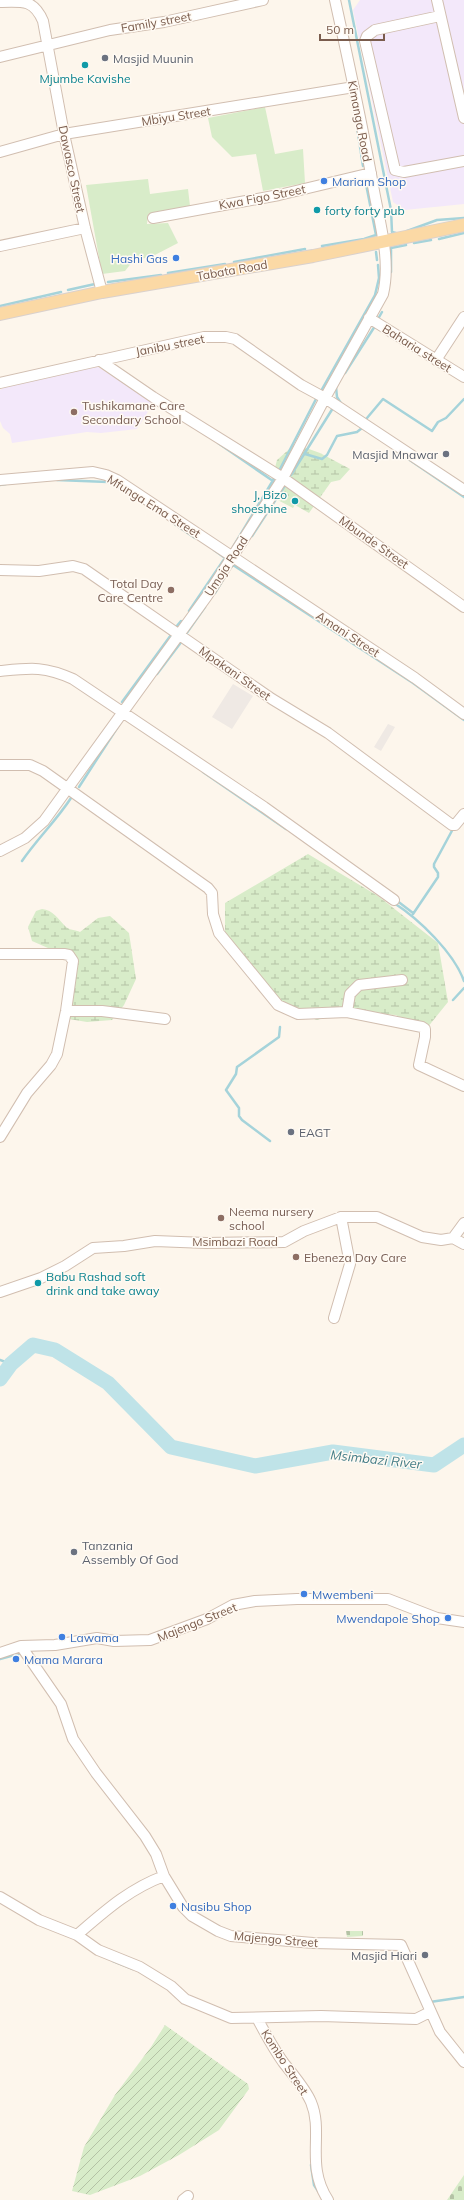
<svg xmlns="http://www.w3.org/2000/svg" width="464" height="2200" font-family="Mulish,sans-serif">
  <defs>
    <pattern id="wetland-marsh" width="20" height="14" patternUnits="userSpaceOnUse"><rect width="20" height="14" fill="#d8ecc9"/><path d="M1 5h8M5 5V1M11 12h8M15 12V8" fill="none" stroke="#b4c2a5"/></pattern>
    <pattern id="cemetery-stones" width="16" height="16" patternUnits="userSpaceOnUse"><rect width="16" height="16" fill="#d8ecc9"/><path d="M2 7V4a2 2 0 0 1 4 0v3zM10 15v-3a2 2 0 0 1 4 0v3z" fill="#b4c2a5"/></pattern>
    <pattern id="garden-furrows" width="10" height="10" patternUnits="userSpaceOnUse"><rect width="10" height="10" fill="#d8ecc9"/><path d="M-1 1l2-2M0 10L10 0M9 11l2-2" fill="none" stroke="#b4c2a5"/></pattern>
  </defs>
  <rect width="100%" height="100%" fill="#fdf6ec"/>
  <path fill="#efe9e4" d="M233,684l20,12 -21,33 -20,-12z
    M388,724l7,3 -14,24 -7,-4z"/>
  <path fill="#f3e8fa" d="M360,0h104v204l-59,6 -12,-8 -40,-192z
    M98,367l56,35 -17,27 -36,4 -14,-1 -75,11 -2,-9 -7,-6 -3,-7v-31l14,-9z"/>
  <path fill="#d8ecc9" d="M265,107l10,47 28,-5 2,34 -42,8 -7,-37 -24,3 -20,-20 -4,-19z
    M148,179l2,15 38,-5 2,17 -42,8 -1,10 21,-1 10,20 -25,13 -20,5 -8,10 -23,3 -16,-89z"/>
  <path fill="url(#wetland-marsh)" d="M295,444l25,9 30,16 -10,11 -9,2 -22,31 -14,-8 -2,3 -25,-13 9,-35z
    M308,854l70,42 60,47 10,59 -25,31 -27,-18 -49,-3 -30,8 -31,-11 -61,-67v-39z
    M42,909c11,1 16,10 23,17 3,4 11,4 15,6l18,-14 12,-2 19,17 7,46 -12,26 -12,15 -25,2 -18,-3 1,-56 -3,-11 -9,-4h-10l-16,-7 -4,-14 8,-16z"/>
  <path fill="url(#cemetery-stones)" d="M346,1931h17v5l-16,1z
    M464,2175v25h-17z"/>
  <path fill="url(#garden-furrows)" d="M165,2025l83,59 1,5 -30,41 -40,25 -39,21 -50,19 -18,-4 12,-44 31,-52 36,-48z"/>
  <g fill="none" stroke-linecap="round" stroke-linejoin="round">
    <path stroke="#a5d3da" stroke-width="2.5" d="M349,0l42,210 1,22 4,1
      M355,114l8,52
      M407,231l30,-11 27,-2
      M439,239l25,-6
      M414,243l17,-3
      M322,246l42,-7 12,-4 -10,-51
      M376,252l1,8
      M234,262l71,-13
      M391,272v-24l15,-3
      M168,273l57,-9
      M108,282l53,-7
      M68,290l27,-6
      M0,306l61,-14
      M379,319h-1l4,-7
      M345,373l30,-47
      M336,387l1,10 5,8
      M321,391l54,-96 4,-17 -1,-13
      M367,418l16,-19 49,32 6,-9 8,-4 18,-19
      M218,443l55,38
      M395,450l69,47
      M305,454l17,5 5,-4 10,-19 20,-4 5,-4
      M280,469l36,-70
      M291,475l42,-67
      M57,480l51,2 14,7
      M0,485l6,-1
      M173,523l22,15
      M252,536l34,-52 1,1
      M233,547l42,-70
      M231,567l2,-2 180,118 51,37
      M215,593l9,-15
      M189,611l36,-53 -11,-8
      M176,627l5,-6
      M186,634l19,-27
      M157,674l25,-33
      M122,702l49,-67 -2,-2
      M203,772l83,57
      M79,787l40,-62
      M22,861c15,-22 34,-40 49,-63
      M396,900l17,13
      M394,903c25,16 60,50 70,78
      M413,914l25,-37v-4l-4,-6v-3l20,-37
      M453,1000l11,-12
      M270,1141l-28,-21 -3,-4v-8l-13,-18 10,-16 1,-7 42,-30 1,-10
      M0,1360l11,4
      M0,1659l22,-6
      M113,1961l20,8
      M430,2002l34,-5
      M311,2165l3,20 4,6"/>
    <path stroke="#bfe3e8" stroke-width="15" d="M0,1379l11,-15 22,-19 22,5 53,33 63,64 84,19 78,-14 101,13 30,-20"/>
    <defs>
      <path id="minor" d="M437,0l27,118
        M0,2c24,-1 34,-2 43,19l21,113 21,94 17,64
        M440,16l-65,14 -8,6 -2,5 30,129 9,2 60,-11
        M0,57l110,-27 54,-8 99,-22
        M0,152l64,-18 290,-47
        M153,218l126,-23 92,-22
        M0,246l85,-18
        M369,318l95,59
        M99,360l54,37 130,81 181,129
        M436,360l28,-43
        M0,383l204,-46h22l9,2 66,46 24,13 139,92
        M0,480l93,-8 13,3 11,5 298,198 49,36
        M0,570l39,1 34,-5 11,3 188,130 56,34 124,92h3l9,-11
        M0,671c31,-3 44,-5 73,8l191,128 130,93
        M0,765h30l13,6 165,117 4,5 1,21 6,19 59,72 20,9 49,-2 75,15 3,2v8l-6,28 45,21
        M0,851l25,-13 19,-17 163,-225 76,-118 42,-80 58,-104c8,-33 -3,-70 -9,-103 -11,-64 -25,-127 -39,-191
        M0,954h64l5,1 4,6 -7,50 -9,43 -6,11 -24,28 -27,44
        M66,1011h36l63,8
        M347,1012l3,-18 9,-9 43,-5
        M453,1238l11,6
        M0,1292l41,-14 24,-12 28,-18 31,-2 31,-5 51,2 78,-1 20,-11 37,-14h36l45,20 19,3 12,-2 11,-15
        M334,1318l16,-54 -9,-47
        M21,1646l40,58 12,35 23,34 49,63 11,18 8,22
        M0,1653l21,-7 34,-1 42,-7 17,3 36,-1 57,-21 26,-14 22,-4 42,-2h91l49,19 27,4
        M0,1897l39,23 38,15c28,-24 52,-46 87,-59l19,31 9,9 26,15 13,5 82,7 88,2 39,87 24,30
        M77,1935l21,15 42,17 31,19 14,13 46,19 90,-2 95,3 14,-7
        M257,2018c8,15 16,30 26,44 10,13 22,26 28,40 13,31 -6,63 17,98
        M183,2200l5,-4"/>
      <path id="major" d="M0,314l102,-22 211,-36 151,-31"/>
    </defs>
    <use href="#minor" stroke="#d1beb0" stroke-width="12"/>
    <use href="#major" stroke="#dad1cd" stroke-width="14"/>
    <use href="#minor" stroke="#fff" stroke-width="10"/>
    <use href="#major" stroke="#fbd9a5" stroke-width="12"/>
  </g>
  <g fill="#6b7280" stroke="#fffaf3" stroke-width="1.5">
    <circle cx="105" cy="58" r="4"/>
    <circle cx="446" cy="454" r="4"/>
    <circle cx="291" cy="1132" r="4"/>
    <circle cx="74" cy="1552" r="4"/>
    <circle cx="425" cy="1955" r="4"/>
  </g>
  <g fill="#0f9aa8" stroke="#fffaf3" stroke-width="1.5">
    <circle cx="85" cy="65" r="4"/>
    <circle cx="317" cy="210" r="4"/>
    <circle cx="295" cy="501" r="4"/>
    <circle cx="38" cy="1283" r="4"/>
  </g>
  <g fill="#3f7fe0" stroke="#fffaf3" stroke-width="1.5">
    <circle cx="324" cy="181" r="4"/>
    <circle cx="176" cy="258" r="4"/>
    <circle cx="304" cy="1594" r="4"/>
    <circle cx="448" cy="1618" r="4"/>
    <circle cx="62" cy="1637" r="4"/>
    <circle cx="16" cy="1659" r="4"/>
    <circle cx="173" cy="1906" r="4"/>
  </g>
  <g fill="#8d6e63" stroke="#fffaf3" stroke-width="1.5">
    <circle cx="74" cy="412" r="4"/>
    <circle cx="171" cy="590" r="4"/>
    <circle cx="221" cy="1218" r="4"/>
    <circle cx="296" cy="1257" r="4"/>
  </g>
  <g text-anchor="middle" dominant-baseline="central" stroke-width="3" stroke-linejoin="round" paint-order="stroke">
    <g font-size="12" fill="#7a5c4d" stroke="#fffaf3">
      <text transform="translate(156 22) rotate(-10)">Family street</text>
      <text transform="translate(176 116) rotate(-9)">Mbiyu Street</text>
      <text transform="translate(360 121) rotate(79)">Kimanga Road</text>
      <text transform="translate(72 169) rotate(78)">Dawasco Street</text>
      <text transform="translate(262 197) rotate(-11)">Kwa Figo Street</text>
      <text transform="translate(232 270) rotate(-10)">Tabata Road</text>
      <text transform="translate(170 345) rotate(-11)">Janibu street</text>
      <text transform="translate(417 348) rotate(32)">Baharia street</text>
      <text transform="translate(154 506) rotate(32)">Mfunga Ema Street</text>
      <text transform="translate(374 542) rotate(35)">Mbunde Street</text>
      <text transform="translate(226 566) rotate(-57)">Umoja Road</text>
      <text transform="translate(348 634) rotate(33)">Amani Street</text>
      <text transform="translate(235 673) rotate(35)">Mpakani Street</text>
      <text x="235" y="1241">Msimbazi Road</text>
      <text transform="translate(197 1622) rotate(-22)">Majengo Street</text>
      <text transform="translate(276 1939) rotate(5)">Majengo Street</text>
      <text transform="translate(285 2062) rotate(57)">Kombo Street</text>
    </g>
    <g font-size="12" fill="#5b616d" stroke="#fffaf3" text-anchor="start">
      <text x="113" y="58">Masjid Muunin</text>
      <text x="438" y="454" text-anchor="end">Masjid Mnawar</text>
      <text x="299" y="1132">EAGT</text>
      <text x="82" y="1545">Tanzania<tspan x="82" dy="14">Assembly Of God</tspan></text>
      <text x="417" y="1955" text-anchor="end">Masjid Hiari</text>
    </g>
    <g font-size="12" fill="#0d838f" stroke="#fffaf3" text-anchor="start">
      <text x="85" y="78" text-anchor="middle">Mjumbe Kavishe</text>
      <text x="325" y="210">forty forty pub</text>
      <text x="287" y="494" text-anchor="end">J, Bizo<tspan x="287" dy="14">shoeshine</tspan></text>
      <text x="46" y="1276">Babu Rashad soft<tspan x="46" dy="14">drink and take away</tspan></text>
    </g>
    <g font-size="12" fill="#366cbe" stroke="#fffaf3" text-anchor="start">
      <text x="332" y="181">Mariam Shop</text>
      <text x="168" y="258" text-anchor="end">Hashi Gas</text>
      <text x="312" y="1594">Mwembeni</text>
      <text x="440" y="1618" text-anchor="end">Mwendapole Shop</text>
      <text x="70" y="1637">Lawama</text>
      <text x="24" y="1659">Mama Marara</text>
      <text x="181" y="1906">Nasibu Shop</text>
    </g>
    <g font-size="12" fill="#785e54" stroke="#fffaf3" text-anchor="start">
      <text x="82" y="405">Tushikamane Care<tspan x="82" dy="14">Secondary School</tspan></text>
      <text x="163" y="583" text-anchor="end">Total Day<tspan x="163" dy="14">Care Centre</tspan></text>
      <text x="229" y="1211">Neema nursery<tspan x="229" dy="14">school</tspan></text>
      <text x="304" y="1257">Ebeneza Day Care</text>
    </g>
    <g font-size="13" font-style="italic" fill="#437c86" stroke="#fffaf3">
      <text transform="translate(376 1459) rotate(6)">Msimbazi River</text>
    </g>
  </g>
  <path d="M320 34v6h64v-6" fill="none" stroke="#7a5c4d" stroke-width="2"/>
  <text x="326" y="34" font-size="12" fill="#7a5c4d" stroke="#fffaf3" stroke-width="3" paint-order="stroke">50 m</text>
</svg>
